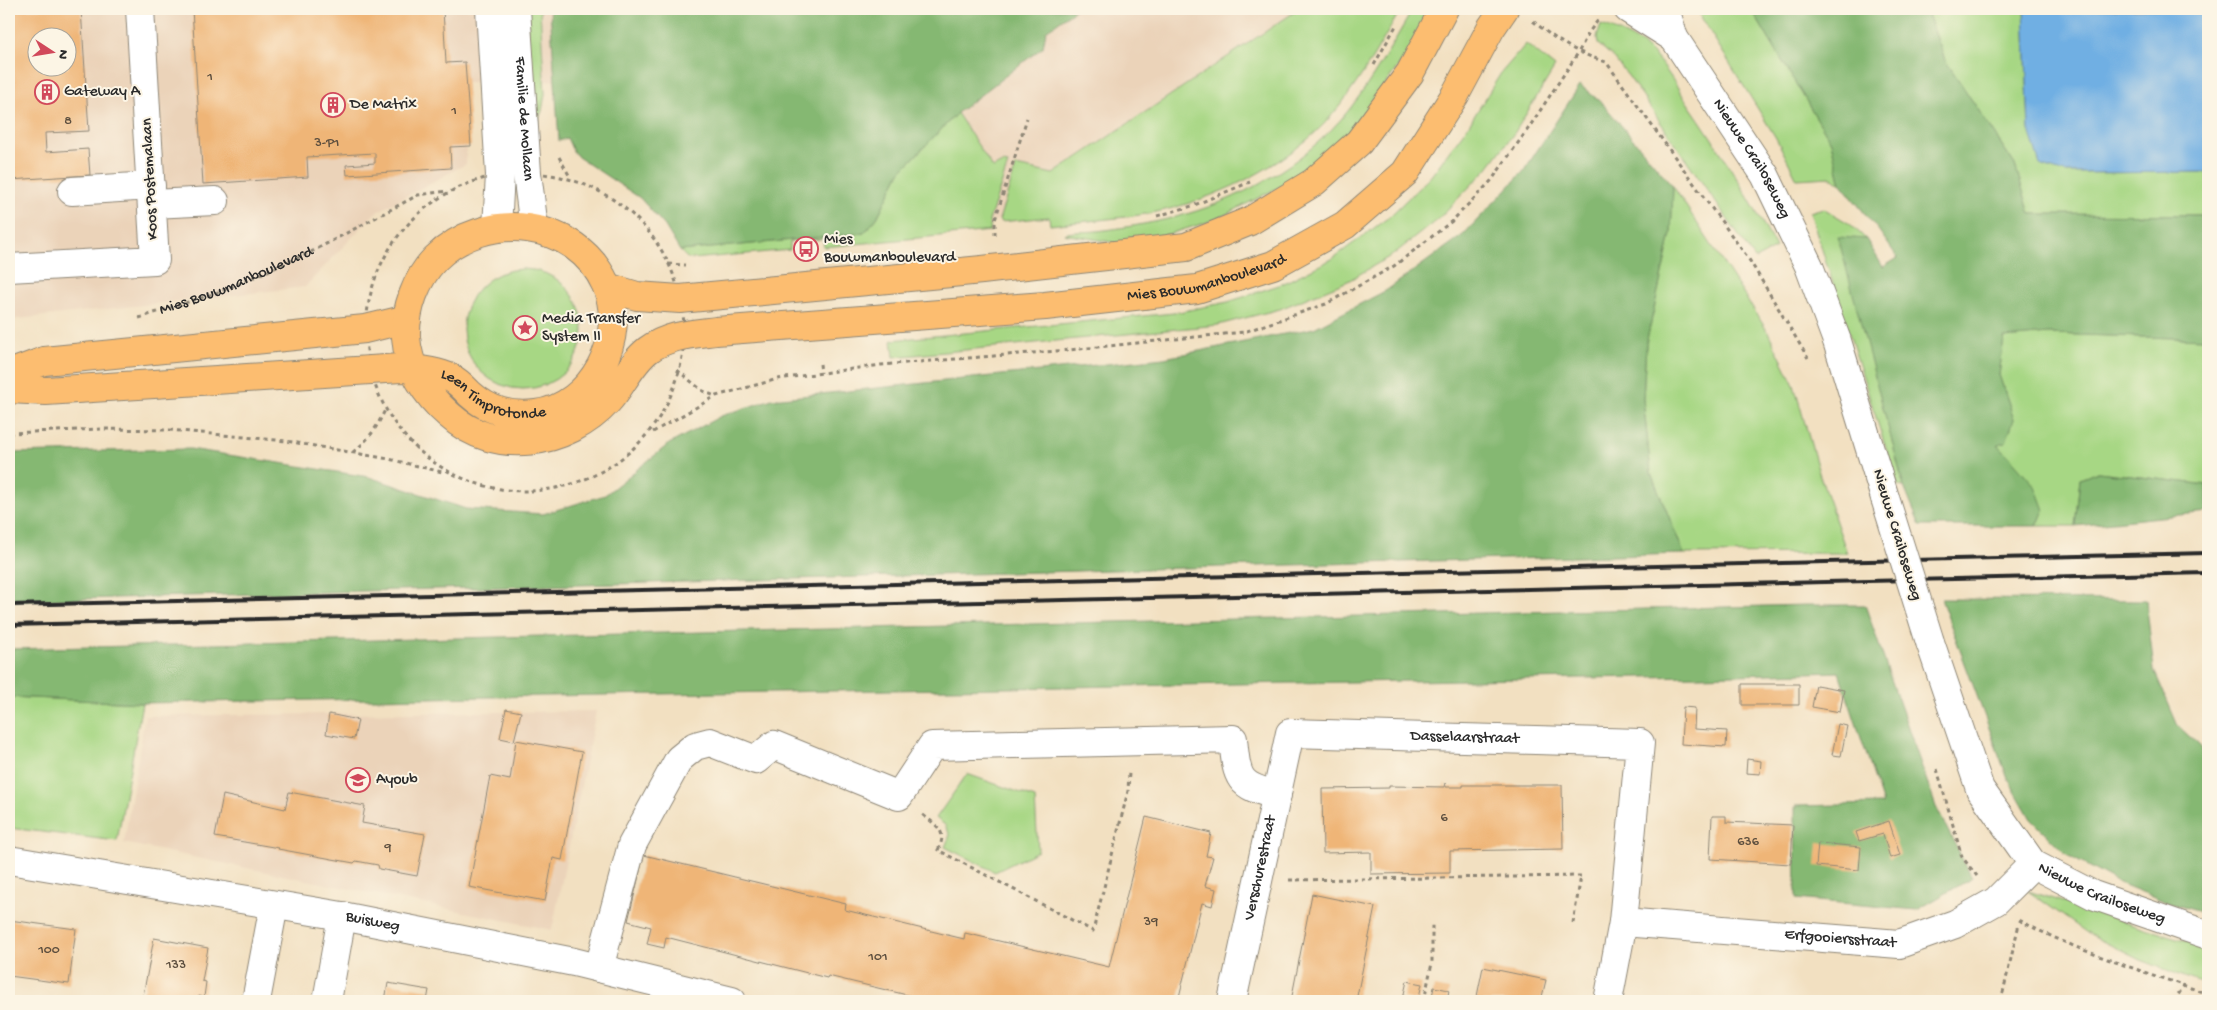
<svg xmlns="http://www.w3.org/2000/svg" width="2217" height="1010" font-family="'Gochi Hand',sans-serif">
  <rect width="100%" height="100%" fill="#fcf5e5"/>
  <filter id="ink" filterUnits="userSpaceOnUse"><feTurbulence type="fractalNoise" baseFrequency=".02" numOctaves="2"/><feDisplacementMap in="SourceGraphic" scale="10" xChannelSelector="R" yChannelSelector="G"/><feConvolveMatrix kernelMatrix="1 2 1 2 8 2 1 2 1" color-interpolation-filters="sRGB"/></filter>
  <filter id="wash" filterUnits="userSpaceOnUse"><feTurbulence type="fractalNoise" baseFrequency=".0096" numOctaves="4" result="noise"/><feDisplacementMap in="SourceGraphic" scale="20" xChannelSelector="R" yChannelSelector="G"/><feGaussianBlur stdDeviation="1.12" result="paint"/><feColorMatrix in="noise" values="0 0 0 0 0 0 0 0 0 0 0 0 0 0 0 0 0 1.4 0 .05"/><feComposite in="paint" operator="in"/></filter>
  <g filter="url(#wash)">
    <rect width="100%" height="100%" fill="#f2e0c1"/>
    <path fill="#ebd3b9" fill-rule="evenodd" d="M9,9h1381l-391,211 -319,31 -72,-171 -142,2v82l-91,49 -70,74 -296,33zM38,38h30v30h-30z
      M596,711l-44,219 -428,-87 21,-127z"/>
    <path fill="#a7d784" stroke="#698158" d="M526,9h14l5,85 -3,17 -8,20z
      M1299,9h102c-22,38 -45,81 -76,114 -42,44 -113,78 -173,90 -34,6 -68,8 -102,12l-1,-8 -48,5 -2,-2 17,-54 37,8z
      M1413,9h17l-22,44 -57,78 -20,18 -46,35 -58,30 -22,9 -36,11 -52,9 -53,-9c9,-3 23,-2 33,-3 26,-3 50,-7 75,-13 66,-16 133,-54 176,-107 25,-31 45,-68 65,-102z
      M1696,9h55l80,133 10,42 -11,-7 -33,2 -21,-41z
      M1926,9h98l5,121 36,43 143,-1v43l-178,-1 -15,-49 -70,-105z
      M1601,25c17,6 34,13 48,25 15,14 26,34 38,52 33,47 62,95 89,146l-21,11 -126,-182 -17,-21 -14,-12 -1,-7z
      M1526,44l29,23 -40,65 -28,37 -49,50 -44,35 -46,27 -68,28 -62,16 -324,32 -2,-17 282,-27 54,-11 54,-18 50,-25 57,-42 42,-41 37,-50 33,-53z
      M957,113l36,55 9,-5 6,1 -19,57 2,10 -167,16 -1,-8 -33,3v8l-98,9 -5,-1 -7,-7 184,-18 13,-15 23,-46z
      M1673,186l95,146 26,53 26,91 27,77 -163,1 -33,-81 -8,-74 3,-55 25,-110z
      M1823,208l27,16 16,15 -27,-1 65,249 -6,-1 -88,-274z
      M463 329a60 60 0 1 1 120 0a60 60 0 1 1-120 0Z
      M2048,334l160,5v146l-110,-13 -18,7 -5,47h-38l7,-16 -46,-66 16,-25 -15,-44 5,-37z
      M9,697l133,6 -25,138 -108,-13z
      M967,774l68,24 3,53 -43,21 -50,-25 5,-12 -5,-10 -9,-7z
      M2028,891l180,57v38l-67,-26 -51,-25z"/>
    <path fill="#85b872" stroke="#58724e" d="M550,9h526l-30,22 -3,16 -86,66 -57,59 -23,46 -13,15 -184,18 -15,-25 -25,-28 -62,-41 -5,-6 -6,-13 -8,3z
      M1751,9h175l19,51 70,105 15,49 178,1v124l-160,-5 -44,4 -5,37 15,44 -8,23 -8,2 37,42 9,24 -7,16h-117l-16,-39 -66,-250 28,2 17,28 15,-9 -19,-27 -38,-47 -10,-42z
      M1580,85l23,19 70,82 -2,48 -25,110 -3,55 8,74 33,81 -1675,47v-148l181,-4 179,28 97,32 77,5 62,-19 64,-51 52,-28 51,-17 392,-41 150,-30 73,-38 76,-55 60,-63z
      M2098,472l110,13v27l-133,14 5,-47z
      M1941,599l205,1 8,70 24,56 22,20 8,13v155l-39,-11 -52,-21 -50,-27 -36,-36 -23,-40z
      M1807,605h58l71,202 36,71 -55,32 -121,-11 -1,-93 88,-2 -44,-132 -140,4 -1557,27 -133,-6v-48z"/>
    <path fill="#70afe3" stroke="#4e6d87" d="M2024,9h184v163l-143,1 -25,-8 -11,-35z"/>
    <g id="blocks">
      <path fill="#efb577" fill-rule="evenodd" d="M9,9h72l8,122 -44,2 1,19 42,-3 2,26 -81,5zM38,38h30v30h-30z
        M192,9h251l3,54 19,-1 6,84 -21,1 1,21 -104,7 -1,-10 29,-2v-10l-18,1 -50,3 1,20 -105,7z
        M1742,684h57v21h-57z
        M1816,685l28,5 -4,22 -28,-5z
        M1683,707l12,1 -1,21 33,2 -1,16 -45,-3z
        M506,709l15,3 -7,29 -14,-3z
        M329,714l29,6 -4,19 -28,-5z
        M1838,724l9,2 -6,30 -9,-1z
        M516,740l66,12 -20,108 -9,-2 -8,43 -76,-14 21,-111 20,4z
        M1747,759l14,2 -1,13 -14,-1z
        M1445,783l1,4h17v-2h99l1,64 -113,2v22l-79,1v-22l-48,1 -1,-64 67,-1v-2l55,1z
        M289,792l76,14 -3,17 63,11 -8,42 -38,-7 -1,-4 -22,-4 -2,2 -76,-14 1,-1 -64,-11 8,-42 62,14z
        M1712,816h14v6l67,3 -2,39 -81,-5z
        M1146,817l65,16 -5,23 7,1 -8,29 11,3 -4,17 -10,-3 -24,98h-246l-104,-25 -1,2 -161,-41 -2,11 -17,-4 4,-17 -23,-6 16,-66 202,49 -1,6 119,29 1,-6 144,34z
        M1889,821l11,34 -10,3 -7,-24 -24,7 -3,-9z
        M1818,843l43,4 -2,23 -43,-4z
        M1312,894l63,13 -19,94h-65z
        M9,920l67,9 -7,55 -60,-8z
        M154,938l54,10 -6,33 4,1 -2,15 -5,-1 -1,5h-56z
        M1483,967l63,13 -5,21h-65z
        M1407,981l15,3 -4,17 -15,-3z
        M388,983l41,7 -2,11h-42z
        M1434,987l15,3 -2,11h-16z"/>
    </g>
  </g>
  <g filter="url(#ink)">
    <use href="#blocks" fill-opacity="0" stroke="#8e8676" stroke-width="1"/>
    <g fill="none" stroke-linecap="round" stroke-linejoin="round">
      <defs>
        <g id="minor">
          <path d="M490,9l10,166 -3,52"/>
          <path id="s2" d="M516,9l11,164 7,55"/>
          <path d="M1628,9l46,29"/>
          <path id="s3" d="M1665,9l9,29 91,137 44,91 28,75 48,157"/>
          <path d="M72,191l79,-5"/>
          <path d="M152,204l63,-3"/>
          <path d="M9,268l146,-8 -15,-251"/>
          <path id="s4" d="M1930,642l50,147 53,75 60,31 115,40"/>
          <path id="s5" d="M9,860l333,56 232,46 158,39"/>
          <path id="s6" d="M1623,922l276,22 56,-20 41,-23 37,-37"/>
          <path d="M599,968l33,-123 47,-86 16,-13 15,-4 46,18 18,-15 125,51 33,-50 301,-7c4,39 4,47 44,56"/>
          <path d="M256,1001l18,-96"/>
          <path d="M327,1001l15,-85"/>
          <path id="s7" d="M1232,1001l58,-268 350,10 -17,179 -15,79"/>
        </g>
        <g id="major">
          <path d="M607,287l30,9 43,3 302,-29 204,-23 64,-26 64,-39 45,-40 51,-69 34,-64"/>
          <path d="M9,374l35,-13 321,-32 42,-10"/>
          <path id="s8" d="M9,389l37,2 355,-23c16,1 35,3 50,10 8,4 13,10 19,16 19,17 40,23 66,20 56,-7 93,-77 70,-129 -30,-67 -121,-76 -171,-26 -19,20 -30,50 -29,78 2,31 20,58 43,78 46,42 118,31 159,-14 14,-15 23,-38 40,-51 20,-15 45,-16 68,-19l329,-25 152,-17 76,-24 72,-40 60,-52 50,-78 36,-67 13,-19"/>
        </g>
      </defs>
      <use href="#minor" stroke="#8e8676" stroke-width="30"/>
      <use href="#major" stroke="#8e8676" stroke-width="30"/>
      <g stroke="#8e8676" stroke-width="3" stroke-dasharray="4 4" stroke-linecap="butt">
        <path d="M1533,21c25,21 42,31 73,41l144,199 58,97"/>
        <path d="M1374,65l23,-41"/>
        <path d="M559,157l10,18"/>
        <circle cx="525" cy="332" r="159"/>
        <path d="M1157,216l35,-10 58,-24"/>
        <path d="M995,235v-15l32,-102"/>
        <path d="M668,264l17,1"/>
        <path id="s1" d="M139,318l83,-27 89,-39 107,-57 30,-4"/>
        <path d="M820,364l1,9"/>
        <path d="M677,370l26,21 12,5"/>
        <path d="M653,432l63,-36 62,-17 103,-14 188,-15 175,-18 82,-28 68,-38 58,-45 39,-40 37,-52 50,-76 11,-21 10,-13"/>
        <path d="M9,433l92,-4 68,1 117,11 103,18 53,13"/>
        <path d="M353,452c16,-12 24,-25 33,-44"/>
        <path d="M1937,769l25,88 15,19"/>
        <path d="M923,815c14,11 25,16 15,35l155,81 35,-140 1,-19"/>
        <path d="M1289,880l292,-4 -8,47"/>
        <path d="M2019,920c60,33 125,51 189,74"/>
        <path d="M1424,1001l8,-38v-40"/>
        <path d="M2001,1001l18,-77"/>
        <path d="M2174,1001l10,-15"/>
      </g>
      <use href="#minor" stroke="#fff" stroke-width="28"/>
      <use href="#major" stroke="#fcbd6f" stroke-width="28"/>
      <path stroke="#2b2b2b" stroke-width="4" d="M9,605l2199,-52
        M9,625l2199,-52"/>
      <defs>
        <path id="minor-bridge" d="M1885,498l45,144"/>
      </defs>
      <use href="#minor-bridge" stroke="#8e8676" stroke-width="30" stroke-linecap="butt"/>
      <use href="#minor-bridge" stroke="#fff" stroke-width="28"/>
    </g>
  </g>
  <defs>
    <symbol id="building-ring" viewBox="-11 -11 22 22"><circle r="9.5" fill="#fcf5e5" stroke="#d1495b" stroke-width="1.5"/><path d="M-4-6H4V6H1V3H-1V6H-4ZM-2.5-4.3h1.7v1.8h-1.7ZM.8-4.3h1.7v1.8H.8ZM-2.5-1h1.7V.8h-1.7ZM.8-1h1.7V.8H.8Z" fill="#d1495b"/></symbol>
    <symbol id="bus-ring" viewBox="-11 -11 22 22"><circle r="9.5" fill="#fcf5e5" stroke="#d1495b" stroke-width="1.5"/><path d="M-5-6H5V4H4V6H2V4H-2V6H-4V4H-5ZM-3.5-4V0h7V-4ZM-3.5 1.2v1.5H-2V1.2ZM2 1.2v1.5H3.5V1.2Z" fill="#d1495b"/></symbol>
    <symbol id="sight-ring" viewBox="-11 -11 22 22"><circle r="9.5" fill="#fcf5e5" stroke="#d1495b" stroke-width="1.5"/><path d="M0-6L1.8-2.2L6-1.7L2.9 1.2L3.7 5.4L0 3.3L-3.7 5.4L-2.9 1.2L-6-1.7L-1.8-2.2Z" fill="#d1495b"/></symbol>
    <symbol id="school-ring" viewBox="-11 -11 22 22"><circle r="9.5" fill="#fcf5e5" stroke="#d1495b" stroke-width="1.5"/><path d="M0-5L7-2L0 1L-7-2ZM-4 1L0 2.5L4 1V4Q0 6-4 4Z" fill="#d1495b"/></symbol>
  </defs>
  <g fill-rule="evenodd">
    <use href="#building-ring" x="33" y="78" width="28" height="28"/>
    <use href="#building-ring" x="319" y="91" width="28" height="28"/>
    <use href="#bus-ring" x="792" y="235" width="28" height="28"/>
    <use href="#sight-ring" x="511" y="314" width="28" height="28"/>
    <use href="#school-ring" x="344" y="766" width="28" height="28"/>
  </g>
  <g text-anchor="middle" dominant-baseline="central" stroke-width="4" stroke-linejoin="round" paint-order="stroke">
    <g font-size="14" fill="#5c4e3e">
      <text x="210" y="77">1</text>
      <text x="454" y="111">1</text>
      <text x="68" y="121">8</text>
      <text x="327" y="143">3-P1</text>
      <text x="1444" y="818">6</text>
      <text x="1748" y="842">636</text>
      <text x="388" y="848">9</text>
      <text x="1151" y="922">39</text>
      <text x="49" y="950">100</text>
      <text x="878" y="957">101</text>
      <text x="176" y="965">133</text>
    </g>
    <g font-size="16" fill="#2b2b2b" stroke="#fcf5e5" text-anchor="start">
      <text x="64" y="92">Gateway A</text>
      <text x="350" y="105">De Matrix</text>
      <text x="824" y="240">Mies<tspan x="824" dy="18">Bouwmanboulevard</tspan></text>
      <text x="542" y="319">Media Transfer<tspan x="542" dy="18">System II</tspan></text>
      <text x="376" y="780">Ayoub</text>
    </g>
    <g font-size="16" fill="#2b2b2b" stroke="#fcf5e5">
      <text stroke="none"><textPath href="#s2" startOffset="110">Familie de Mollaan</textPath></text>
      <text stroke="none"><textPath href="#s3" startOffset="174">Nieuwe Crailoseweg</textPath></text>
      <text transform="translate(151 179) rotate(-93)">Koos Postemalaan</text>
      <text stroke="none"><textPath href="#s8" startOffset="1895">Mies Bouwmanboulevard</textPath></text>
      <text stroke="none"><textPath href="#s1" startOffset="104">Mies Bouwmanboulevard</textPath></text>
      <text stroke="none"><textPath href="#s8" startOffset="492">Leen Timprotonde</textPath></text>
      <text transform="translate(1896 535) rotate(73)">Nieuwe Crailoseweg</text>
      <text stroke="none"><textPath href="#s7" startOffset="449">Dasselaarstraat</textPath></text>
      <text stroke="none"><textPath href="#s7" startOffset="136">Verschurestraat</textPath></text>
      <text stroke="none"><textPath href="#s4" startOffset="322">Nieuwe Crailoseweg</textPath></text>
      <text stroke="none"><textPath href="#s5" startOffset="369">Buisweg</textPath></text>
      <text stroke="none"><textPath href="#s6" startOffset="218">Erfgooiersstraat</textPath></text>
    </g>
  </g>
  <rect width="2217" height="1010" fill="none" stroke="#fcf5e5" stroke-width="30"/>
  <g transform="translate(52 52) rotate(102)"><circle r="24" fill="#fcf5e5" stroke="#a8a49b"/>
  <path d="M0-4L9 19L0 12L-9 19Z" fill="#d1495b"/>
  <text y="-8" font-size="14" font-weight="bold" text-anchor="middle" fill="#2b2b2b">N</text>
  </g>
</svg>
